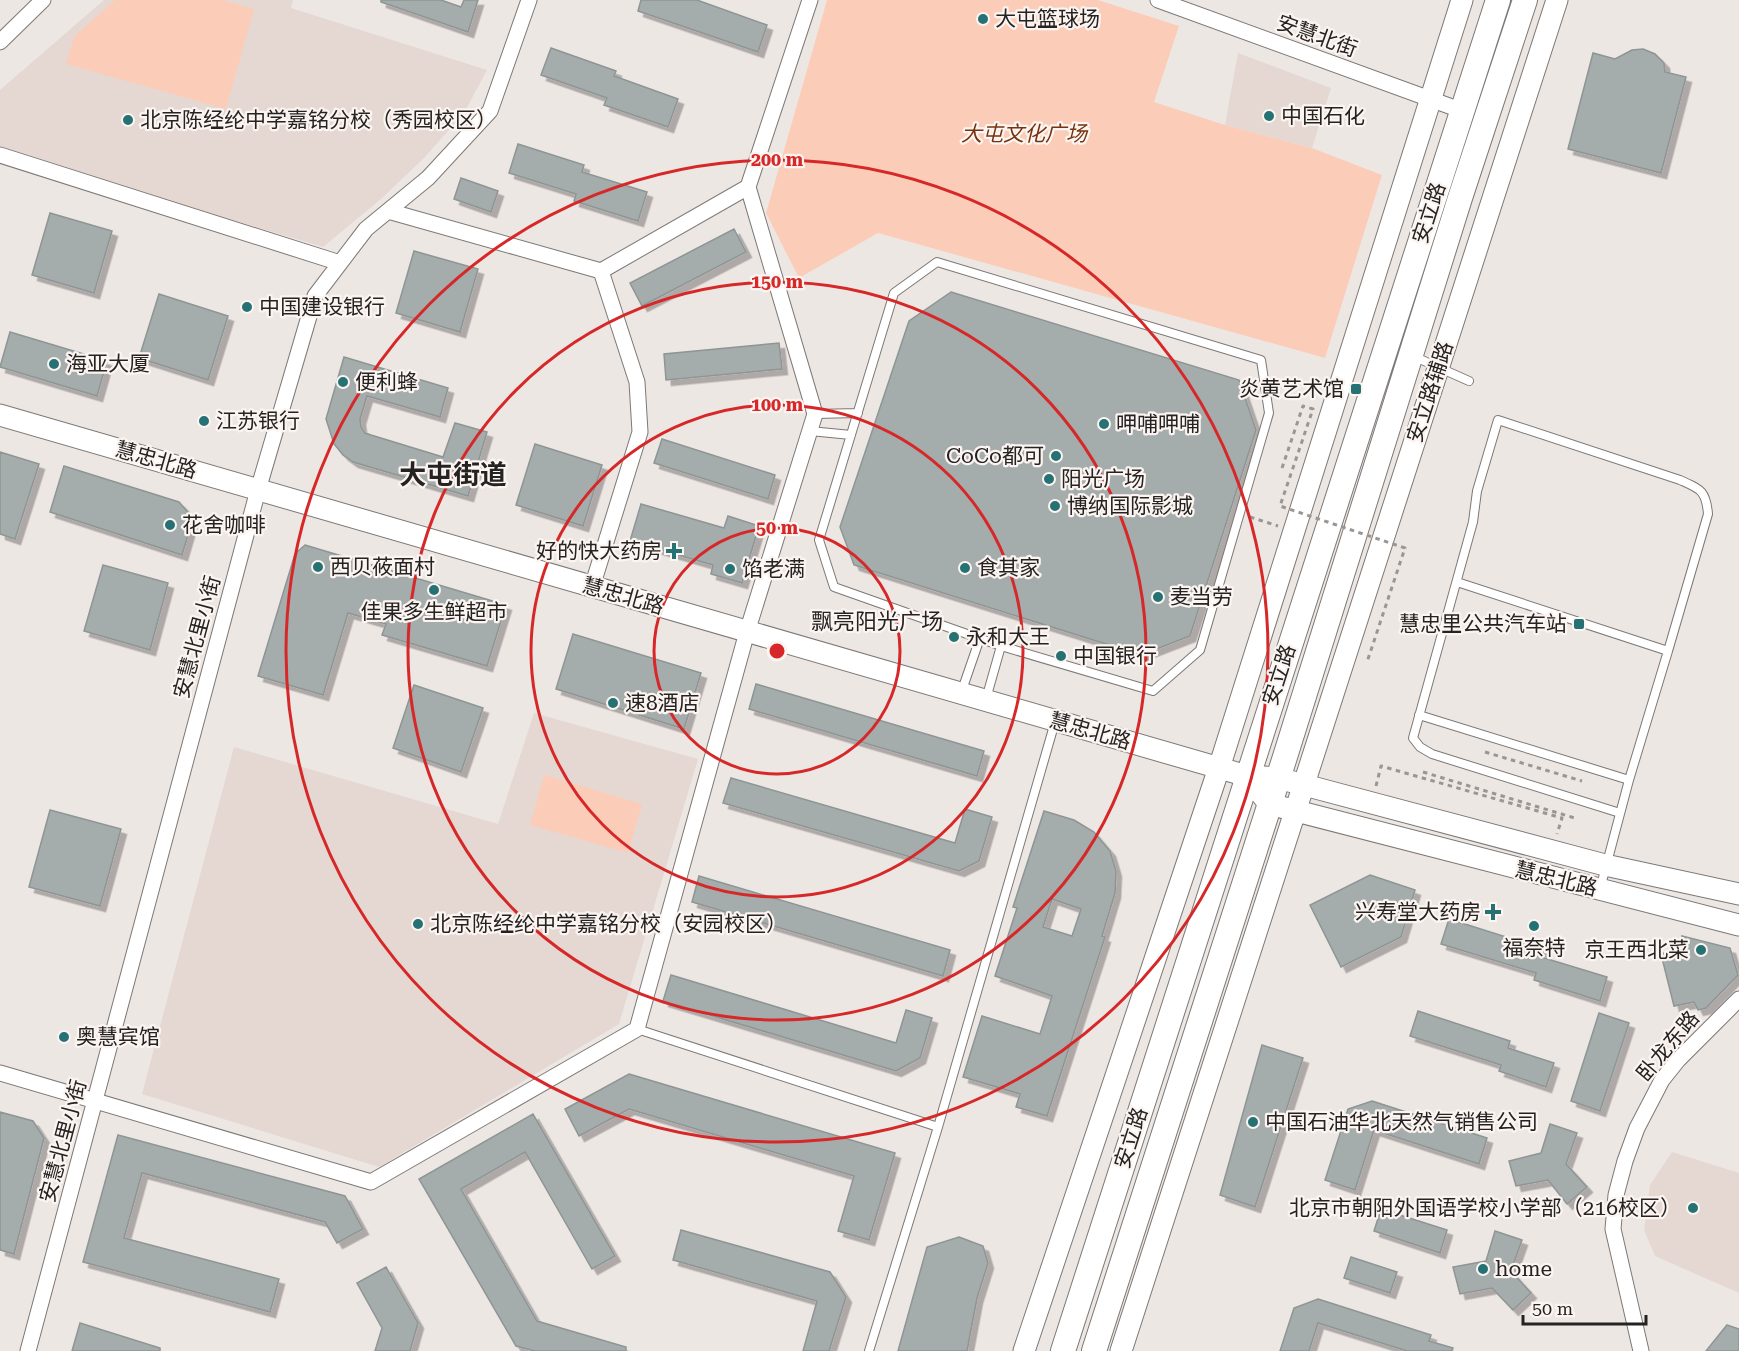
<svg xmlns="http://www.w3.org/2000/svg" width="1739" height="1351" font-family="'Roboto Serif','Noto Sans SC',serif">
  <defs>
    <filter id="shadow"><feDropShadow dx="5.5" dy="5.5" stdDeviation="0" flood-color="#0004"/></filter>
  </defs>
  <rect width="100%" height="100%" fill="#ede7e4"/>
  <path fill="#e5d7d1" d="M104,0h189l-2,8 196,62 -23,43 -40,45 -43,41 -58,48 -323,-97v-60z
    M1238,53l93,35 -19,60 -87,-23z
    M534,713l164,46 -79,265 -240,143 -237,-73 92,-347 264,77z
    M1672,1152l67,21v120l-84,-37 -11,-26 6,-45z"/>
  <path fill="#fbcdb8" d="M115,0h107l32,9 -28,100 -160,-45 8,-27z
    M827,0h271l81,26 -25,76 71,23 87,23 70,27 -57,183 -447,-125 -79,45 -33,-65z
    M544,775l98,29 -14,49 -98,-28z"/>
  <path fill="#a5acac" stroke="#8e9595" stroke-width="1.5" fill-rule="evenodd" filter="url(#shadow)" d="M381,0h60l20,7 3,-7h14l-10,32 -87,-30z
    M641,0h56l70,25 -9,27 -120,-41z
    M551,48l65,23 -2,5 64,23 -10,28 -64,-22 3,-7 -66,-23z
    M1643,49l12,5 9,9 1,9 21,5 -25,96 -93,-24 25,-96 22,6 17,-9z
    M518,144l66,21 -2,7 65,20 -9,29 -64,-20 2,-7 -67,-21z
    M461,178l37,13 -7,21 -37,-13z
    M50,213l62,18 -18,62 -62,-18z
    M734,229l12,23 -104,54 -12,-23z
    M414,251l64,18 -18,63 -64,-19z
    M951,292l288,88 17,50 -66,206 -49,19 -287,-90 -14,-38 69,-206z
    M159,294l69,22 -20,64 -69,-22z
    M10,332l97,29 -10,35 -97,-29z
    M779,343l3,26 -116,11 -2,-26z
    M344,357l104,31 -8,29 -73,-21 -7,23 1,8 4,6 6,2 72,22 12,-34 32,9 -19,64 -115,-34 -10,-7 -9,-11 -8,-25z
    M662,439l113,36 -7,24 -114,-36z
    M535,444l67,21 -19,61 -67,-21z
    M0,452l39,12 -24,75 -15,-5z
    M64,466l115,36 14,16 -11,37 -132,-43z
    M641,504l83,24 4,-12 31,10 -17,57 -31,-9 2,-9 -83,-24z
    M305,545l201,60 -19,61 -105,-31 4,-11 -38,-11 -25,82 -65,-19 37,-122z
    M103,565l65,18 -18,67 -66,-19z
    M573,634l128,39 -17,56 -128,-40z
    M756,684l228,67 -7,25 -228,-67z
    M414,685l69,23 -22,64 -68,-24z
    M731,778l224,65 10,-34 27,8 -13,44 -20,10 -236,-68z
    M50,810l71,19 -21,77 -71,-19z
    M1044,811l30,9 20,12 16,19 6,20 -1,22 -13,43 3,1 -58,179 -31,-9 4,-13 -57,-17 19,-61 58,18 12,-38 -57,-20 22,-68 -4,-1zM1052,899l29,10 -9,27 -29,-9z
    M1370,875l45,15 -14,47 -60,30 -31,-62z
    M699,876l251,74 -7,26 -251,-74z
    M1449,919l95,30 -3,8 66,20 -7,24 -66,-21 2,-7 -95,-29z
    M1682,936l48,12 8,27 -32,33 -8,2 -4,-8 -20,4 -13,-52 24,-8z
    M671,975l225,68 10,-33 26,8 -12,40 -24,13 -233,-70z
    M1418,1011l92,30 -2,7 46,15 -8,24 -47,-16 2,-6 -91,-29z
    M1599,1013l30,10 -29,88 -29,-10z
    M1262,1045l41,13 -48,149 -35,-12z
    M629,1074l266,79 -26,87 -31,-9 16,-55 -225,-67 -50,27 -14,-27z
    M1372,1101l115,37 -8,26 -105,-34 -19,60 -30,-10 23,-71z
    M0,1112l33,9 11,17 -30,116 -14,-4z
    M533,1114l82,142 -23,13 -67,-117 -64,37 76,132 89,26v4h-91l-19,-5 -97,-167z
    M1550,1124l27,9 -11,31 21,23 -20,17 -19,-24 -32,6 -7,-25 32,-8z
    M118,1135l227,61 18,33 -26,14 -12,-21 -183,-49 -18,65 155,41 -9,33 -187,-50z
    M1381,1209l66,21 -7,23 -66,-22z
    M681,1230l149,42 16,25 -17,54h-26l14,-50 -144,-41z
    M1495,1231l27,9 -11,31 20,22 -18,17 -21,-22 -32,6 -7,-27 33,-6z
    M959,1237l24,9 5,17 -11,35 -10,53h-69l29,-104z
    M1351,1257l46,15 -7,21 -46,-15z
    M386,1267l32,56 -8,28h-35l7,-23 -25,-45z
    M1318,1299l113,36 -2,6 24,7 -1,3h-45l-89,-28 -9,28h-29l14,-43z
    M80,1323l80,25v3h-88z
    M1727,1325l12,4v22h-33z"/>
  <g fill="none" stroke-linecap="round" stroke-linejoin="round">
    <defs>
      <path id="lane" d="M937,262l324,98 8,53 -69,237 -47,41 -152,-45 -167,-59 -15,-47 75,-247z
        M1413,356l56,25
        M815,414l43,-1
        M810,431l41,4
        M1457,582l211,69 -39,129 -29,109
        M961,693l19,-55
        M986,699l15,-53
        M1419,715l210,65
        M1620,813l-188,-59 -12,-7 -7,-9 60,-216 4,-31 21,-71 182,60c20,9 26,10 28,34l-40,137
        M637,1029l301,98
        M869,1351l69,-224 117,-405"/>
      <path id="street" d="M1158,0l305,111
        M0,42l43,-42
        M0,155l340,108
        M388,211l213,60 36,111 3,50 -48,155
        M601,271l147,-84
        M0,1073l371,109 266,-153 110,-397 68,-218 -67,-227 62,-187
        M28,1351l230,-861 57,-194 51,-67 62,-51 62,-67 39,-111
        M1641,1351l-28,-122 3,-34 9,-34 12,-33 25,-48 16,-20 61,-61"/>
      <path id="secondary" d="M0,415l1247,361 31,2 327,87 134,29
        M1247,776l22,28 470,121
        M1024,1351l195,-583 243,-768
        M1121,1351l436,-1351"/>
      <path id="primary" d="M1063,1351l435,-1351
        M1094,1351l190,-591 176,-562 65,-198"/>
    </defs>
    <use href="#lane" stroke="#7d7875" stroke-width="10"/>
    <use href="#street" stroke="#7d7875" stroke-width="17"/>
    <use href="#secondary" stroke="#7d7875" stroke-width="23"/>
    <use href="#primary" stroke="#7d7875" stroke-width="26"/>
    <path stroke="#9a9693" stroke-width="3" stroke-dasharray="4.5 4.5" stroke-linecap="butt" d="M1250,517l28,9
      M1485,752l97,29
      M1423,772l155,47
      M1376,786l5,-20 181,52 -5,16"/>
    <use href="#lane" stroke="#fff" stroke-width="8"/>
    <use href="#street" stroke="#fff" stroke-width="15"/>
    <use href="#secondary" stroke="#fff" stroke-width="21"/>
    <use href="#primary" stroke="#fff" stroke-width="24"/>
    <path stroke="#9a9693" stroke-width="3" stroke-dasharray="4.5 4.5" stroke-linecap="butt" d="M1282,468l21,-62 10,3 -33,97 125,42 -38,114"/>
  </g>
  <g fill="none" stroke="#d62828" stroke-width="3">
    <circle cx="777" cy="651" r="123"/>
    <circle cx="777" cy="651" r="246"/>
    <circle cx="777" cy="651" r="369"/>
    <circle cx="777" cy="651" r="491"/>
  </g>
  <g fill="#267174" stroke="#fbf4f1" stroke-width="2">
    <circle cx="983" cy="19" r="6"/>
    <circle cx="1269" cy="116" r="6"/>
    <circle cx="128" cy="120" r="6"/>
    <circle cx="247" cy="307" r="6"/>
    <circle cx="54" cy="364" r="6"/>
    <circle cx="343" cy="382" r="6"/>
    <rect x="1350" y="383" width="12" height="12" rx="3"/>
    <circle cx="204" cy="421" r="6"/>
    <circle cx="1104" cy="424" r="6"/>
    <circle cx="1056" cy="456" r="6"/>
    <circle cx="1049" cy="479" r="6"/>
    <circle cx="1055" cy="506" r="6"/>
    <circle cx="170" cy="525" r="6"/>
    <path d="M671 542h6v6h6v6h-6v6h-6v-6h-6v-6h6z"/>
    <circle cx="318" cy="567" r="6"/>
    <circle cx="965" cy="568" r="6"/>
    <circle cx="730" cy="569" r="6"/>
    <circle cx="434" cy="590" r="6"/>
    <circle cx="1158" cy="597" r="6"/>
    <rect x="1573" y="618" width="12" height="12" rx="3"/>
    <circle cx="954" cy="637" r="6"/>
    <circle cx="1061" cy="656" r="6"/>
    <circle cx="613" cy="703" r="6"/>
    <path d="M1490 903h6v6h6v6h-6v6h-6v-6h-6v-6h6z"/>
    <circle cx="418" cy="924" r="6"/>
    <circle cx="1534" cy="926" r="6"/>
    <circle cx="1701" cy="950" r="6"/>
    <circle cx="64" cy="1037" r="6"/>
    <circle cx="1253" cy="1122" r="6"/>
    <circle cx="1693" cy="1208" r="6"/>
    <circle cx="1483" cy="1269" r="6"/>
  </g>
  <g text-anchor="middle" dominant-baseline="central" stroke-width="4.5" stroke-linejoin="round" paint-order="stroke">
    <g font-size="21" fill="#252322" stroke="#fbf4f1" text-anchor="start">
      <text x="995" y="19">大屯篮球场</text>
      <text x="1281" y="116">中国石化</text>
      <text x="140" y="120">北京陈经纶中学嘉铭分校（秀园校区）</text>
      <text x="259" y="307">中国建设银行</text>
      <text x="66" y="364">海亚大厦</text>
      <text x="355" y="382">便利蜂</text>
      <text x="1344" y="389" text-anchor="end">炎黄艺术馆</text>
      <text x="216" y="421">江苏银行</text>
      <text x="1116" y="424">呷哺呷哺</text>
      <text x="1044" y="456" text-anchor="end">CoCo都可</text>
      <text x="1061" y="479">阳光广场</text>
      <text x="1067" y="506">博纳国际影城</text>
      <text x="182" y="525">花舍咖啡</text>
      <text x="662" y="551" text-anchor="end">好的快大药房</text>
      <text x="330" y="567">西贝莜面村</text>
      <text x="977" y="568">食其家</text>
      <text x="742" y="569">馅老满</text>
      <text x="1170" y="597">麦当劳</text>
      <text x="434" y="612" text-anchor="middle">佳果多生鲜超市</text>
      <text x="1567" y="624" text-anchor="end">慧忠里公共汽车站</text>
      <text x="966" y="637">永和大王</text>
      <text x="1073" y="656">中国银行</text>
      <text x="625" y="703">速8酒店</text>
      <text x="1481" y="912" text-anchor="end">兴寿堂大药房</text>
      <text x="430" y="924">北京陈经纶中学嘉铭分校（安园校区）</text>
      <text x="1534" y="948" text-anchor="middle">福奈特</text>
      <text x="1689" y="950" text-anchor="end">京王西北菜</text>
      <text x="76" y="1037">奥慧宾馆</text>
      <text x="1265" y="1122">中国石油华北天然气销售公司</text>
      <text x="1681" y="1208" text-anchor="end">北京市朝阳外国语学校小学部（216校区）</text>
      <text x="1495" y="1269">home</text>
    </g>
    <g font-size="21" fill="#252322" stroke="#fbf4f1">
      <text transform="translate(1317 36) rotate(20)">安慧北街</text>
      <text transform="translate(1429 213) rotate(-72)">安立路</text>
      <text transform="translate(1430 392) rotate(-72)">安立路辅路</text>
      <text transform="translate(156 460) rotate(16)">慧忠北路</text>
      <text transform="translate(623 596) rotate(16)">慧忠北路</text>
      <text transform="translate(197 637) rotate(-75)">安慧北里小街</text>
      <text transform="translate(1279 675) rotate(-72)">安立路</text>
      <text transform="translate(1090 731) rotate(16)">慧忠北路</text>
      <text transform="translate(1556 879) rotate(14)">慧忠北路</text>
      <text transform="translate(1668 1046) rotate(-50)">卧龙东路</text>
      <text transform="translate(1131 1138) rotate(-72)">安立路</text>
      <text transform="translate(63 1141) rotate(-75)">安慧北里小街</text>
    </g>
    <g font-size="21" font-style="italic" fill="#76330d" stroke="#fbf4f1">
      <text x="1024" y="134">大屯文化广场</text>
    </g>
    <g font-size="22" fill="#252322" stroke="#fbf4f1">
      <text x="877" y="621">飘亮阳光广场</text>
    </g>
    <g font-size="27" font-weight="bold" fill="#252322" stroke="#fbf4f1">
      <text x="453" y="475">大屯街道</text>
    </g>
  </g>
  <circle cx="777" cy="651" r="9" fill="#d62828" stroke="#fbf4f1" stroke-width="3"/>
  <g font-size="18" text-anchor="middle" font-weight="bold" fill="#d62828" stroke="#fbf4f1" stroke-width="4.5" stroke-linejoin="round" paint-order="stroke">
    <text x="777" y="166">200 m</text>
    <text x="777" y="288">150 m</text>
    <text x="777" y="411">100 m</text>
    <text x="777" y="534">50 m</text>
  </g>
  <path d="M1523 1315v9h123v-9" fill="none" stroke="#252322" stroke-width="3"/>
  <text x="1532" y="1315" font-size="18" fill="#252322" stroke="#fbf4f1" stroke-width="4.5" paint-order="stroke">50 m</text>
</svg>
